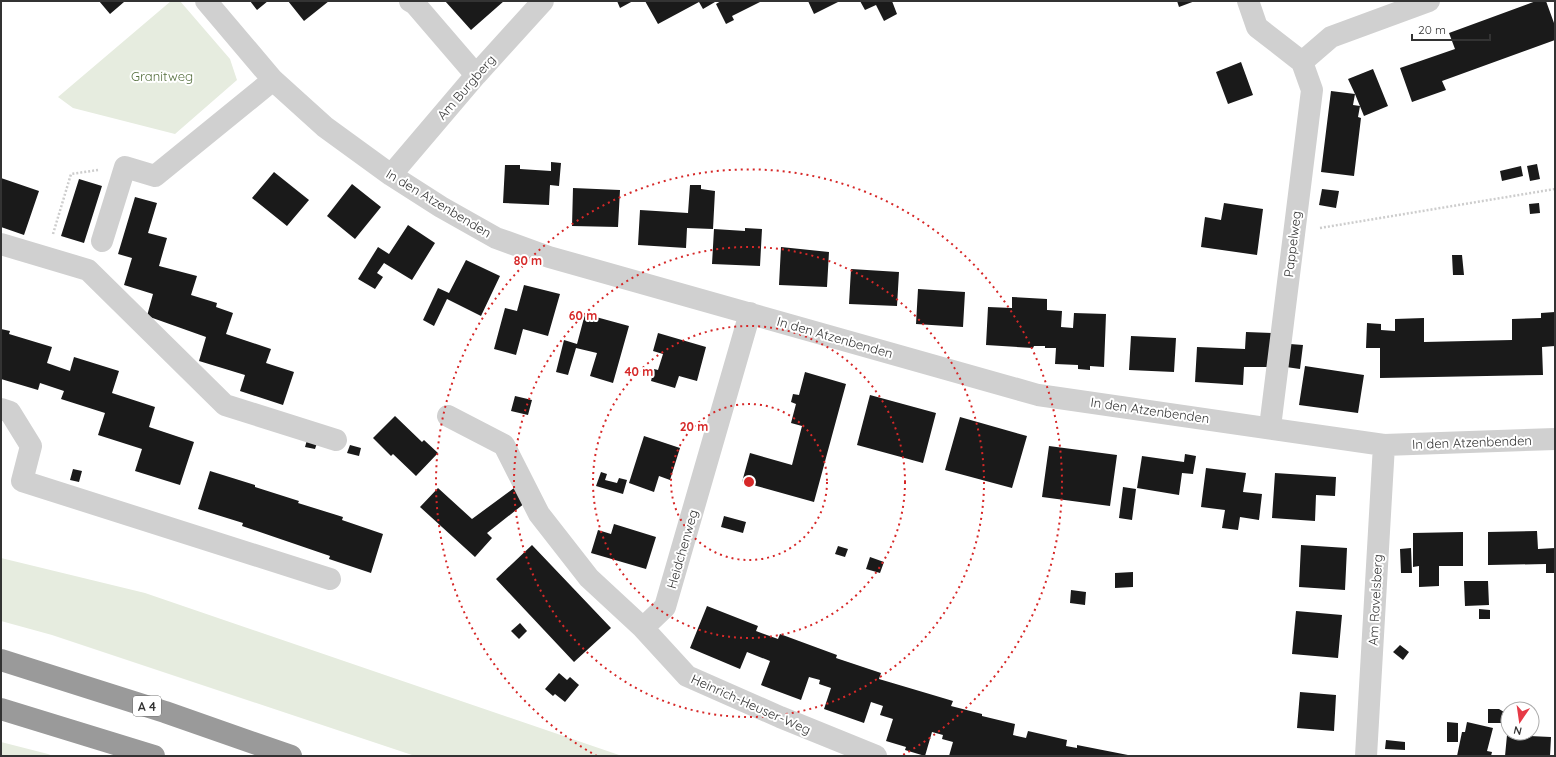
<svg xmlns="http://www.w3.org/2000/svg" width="1556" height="757" font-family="Quicksand,sans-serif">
  <rect width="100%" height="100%" fill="#fff"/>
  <path fill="#e6ecdf" d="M171,1h9l50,58 7,21 -62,54 -102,-26 -15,-11z
    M1,558l144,35 477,163h-207l-363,-121 -51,-14z
    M1,742l47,12 5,2h-52z"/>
  <path fill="#1a1a1a" d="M99,1h24l1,1 -14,12z
    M250,1h18l-11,9z
    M288,1h41l-25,20z
    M445,1h59l-33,29z
    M617,1h16l-13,7z
    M645,1h70v1l-12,7 -4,-7 -41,22z
    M721,1h41l-30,15 2,4 -8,4 -10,-20z
    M808,1h32l-26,13z
    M860,1h32l5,13 -13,7 -8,-16 -11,5z
    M1177,1h18l-16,6z
    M1536,1h10l8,22h1v17l-113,41 4,9 -34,12 -12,-34 55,-19 -6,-16z
    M1241,62l12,33 -25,9 -12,-32z
    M1373,69l15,37 -24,10 -9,-22 -2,11 7,1 -2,11 3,1 -7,58 -33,-4 10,-81 24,3 -7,-15z
    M551,162l10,1 -2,23 -9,-1 -1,20 -46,-2 2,-38h15v4l31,2z
    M1537,164l3,15 -10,2 -3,-15z
    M1521,166l2,10 -21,5 -2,-10z
    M274,172l35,28 -22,26 -35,-28z
    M1,178l38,13 -15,44 -23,-8z
    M79,179l23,7 -18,57 -23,-7z
    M352,184l29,23 -26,32 -28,-23z
    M690,185h11v4l14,2 -2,38 -26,-1 -1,20 -48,-3 2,-35 48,3z
    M573,188l47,2 -2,37 -46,-1z
    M1322,189l17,2 -3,17 -17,-3z
    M135,197l22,6 -9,30 19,5 -8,28 38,10 -6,19 26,8 -1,4 17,6 -7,21 45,15 -5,14 28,9 -11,33 -43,-14 5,-16 -46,-14 7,-24 -59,-21 6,-22 -29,-9 8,-27 -14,-4z
    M1224,203l39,6 -6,46 -56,-8 4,-30 16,3z
    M1539,203l1,10 -10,1 -1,-10z
    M408,225l27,18 -23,37 -28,-17 -7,10 6,4 -8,12 -17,-10 20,-32 11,7z
    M745,228l17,1 -2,37 -48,-2 2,-35 31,2z
    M781,247l48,5 -2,35 -48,-2z
    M1452,255h10l2,20h-11z
    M466,260l34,16 -19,40 -34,-17 -13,27 -11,-6 15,-32 11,5z
    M851,269l48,3 -2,34 -48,-2z
    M524,285l36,9 -12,42 -25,-7 -7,26 -22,-6 11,-41 12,3z
    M918,289l47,3 -2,35 -47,-3z
    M1012,297l35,2v11l15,1 -1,16 12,1 1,-15 32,1 -2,53 -14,-1v4l-12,-1v-4l-23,-1 1,-16h-11v-2h-11l-1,2 -47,-3 2,-38 24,1z
    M1555,312v34l-13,1 1,28 -163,3v-30h-14l1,-25 14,1v6l14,1v-12l29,-1v24l88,-2v-21l29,-1v-5z
    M585,314l44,12 -16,57 -23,-7 7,-23 -21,-5 -8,27 -12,-3 8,-32 13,4z
    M1,329l9,2 -1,3 43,13 -5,16 23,8 4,-14 45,14 -7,22 43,14 -6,20 45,15 -14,43 -45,-14 7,-22 -44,-14 7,-22 -44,-14 3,-8 -24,-8 -2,7 -37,-11z
    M1246,332l26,1 -5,34h-23l-1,18 -48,-3 2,-35 48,2z
    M658,333l48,14 -9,34 -18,-5 -4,12 -24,-7 3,-12 4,1 5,-16 -10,-3z
    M1131,336l45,2 -2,34 -45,-2z
    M1290,344l13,1 -3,24 -14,-2z
    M1305,366l59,9 -6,38 -59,-8z
    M805,372l41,12 -32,118 -72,-20 8,-29 42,12 10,-39 -11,-3 5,-19 -5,-2 2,-8 6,1z
    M870,395l66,18 -13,50 -66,-18z
    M515,396l17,4 -4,15 -17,-4z
    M395,416l27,26 2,-2 14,13 -22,23 -23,-22 -2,2 -18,-18z
    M960,417l67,19 -15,52 -67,-18z
    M644,436l36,12 -10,32 -11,-4 -5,16 -25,-9z
    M307,440l10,3 -2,6 -10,-2z
    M350,445l11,3 -2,8 -12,-3z
    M1049,446l68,9 -7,51 -68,-9z
    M1185,454l11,2 -3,18 -11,-1 -3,22 -42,-7 5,-32 42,6z
    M1206,468l40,5 -3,19 19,2 -3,26 -19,-3 -2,13 -16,-2 3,-18 -24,-3z
    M73,469l9,2 -3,11 -9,-2z
    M210,471l45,14v2l44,14 -1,2 45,14 -1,3 41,14 -12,39 -42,-14 1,-3 -88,-30 1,-3 -45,-14z
    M601,472l6,2 -2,6 12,3 2,-5 8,2 -4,14 -27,-8z
    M1275,473l61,4 -1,19 -19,-1 -1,26 -43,-3z
    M1123,487l13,2 -4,31 -13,-2z
    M438,488l34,31 42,-31 11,15 -38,30 5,5 -17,19 -55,-50z
    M724,516l22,6 -3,11 -22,-6z
    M614,524l42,13 -10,32 -55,-16 7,-23 13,4z
    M1537,531l1,18 17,-1v25h-9v-9l-58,1v-33z
    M1463,532v34h-24v20l-20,1v-21l-6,1v-34z
    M532,545l79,83 -37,34 -78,-83z
    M1301,545l46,3 -2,42 -46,-3z
    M838,546l10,3 -3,8 -10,-3z
    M1411,548l1,25h-11l-1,-24z
    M870,557l14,5 -4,11 -14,-4z
    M1133,572v15l-18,1v-15z
    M1464,581h24l1,24 -24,1z
    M1071,590l15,2 -1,13 -15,-2z
    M707,606l51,20 -2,5 22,8 2,-5 57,21 -1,3 45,15 -2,6 64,19 10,3 -2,5 31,8v2l33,8 -2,11 13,3 2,-7 39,9 -1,6 11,2v-3l56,11h-184l4,-14 -11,-3 1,-4 -11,-3 -7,24 -20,-6 1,-3 -20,-6 7,-22 -13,-4 3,-9 -12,-4 -7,21 -40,-14 7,-21 -12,-4 1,-4 -11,-3 -8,23 -40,-15 9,-24 -23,-9 -7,17 -50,-21z
    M1479,609l11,1v9h-11z
    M1296,611l46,4 -4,43 -46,-4z
    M520,623l7,8 -8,8 -8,-8z
    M1400,645l9,7 -6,8 -10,-8z
    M559,673l8,7 3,-3 9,8 -14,17 -10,-8 -2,2 -8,-7z
    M1300,692l36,3 -2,36 -37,-3z
    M1488,709h11l5,3v11h-16z
    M1447,722l11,1v19h-11z
    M1467,722l26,6 -6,23 5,1 -1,4h-34l5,-24h3z
    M1507,735l44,2 -1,19h-45z
    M1386,740l19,2v8l-20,-1z"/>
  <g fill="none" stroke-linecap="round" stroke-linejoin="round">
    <path stroke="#cdcdcd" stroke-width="2.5" stroke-dasharray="2 2" stroke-linecap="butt" d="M1320,228l235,-39
      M53,234l18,-60 27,-4"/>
    <path stroke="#d0d0d0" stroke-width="22" d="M206,1l67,79 52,47 66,48 50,32 55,31 53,19 489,138 346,50 171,-6
      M410,1l5,3 61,71
      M1248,1l9,26 45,35 10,28 -42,337
      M1302,62l29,-25 98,-36
      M391,175l85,-100 67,-74
      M102,241l23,-74 30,9 118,-96
      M1,244l87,26 137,135 111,35
      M1,409l9,3 21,34 -9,35 308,98
      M448,416l56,29 35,69 50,64 54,50 22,-21 85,-294
      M643,628l44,48 93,41 96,39
      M1366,756l18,-311"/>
    <path stroke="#9a9a9a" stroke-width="22" d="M1,660l164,52 126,44
      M1,709l153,47"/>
  </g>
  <g fill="none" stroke="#d62828" stroke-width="2" stroke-dasharray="2 4">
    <circle cx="749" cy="482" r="78"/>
    <circle cx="749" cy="482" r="156"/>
    <circle cx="749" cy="482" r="235"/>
    <path d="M597 756A313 313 0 1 1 901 756"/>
  </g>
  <g text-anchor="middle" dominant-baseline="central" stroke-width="4" stroke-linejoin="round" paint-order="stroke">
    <rect fill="#fff" stroke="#707070" stroke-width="1" x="133" y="696" width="28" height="20" rx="3"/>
    <g font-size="12" font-weight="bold" fill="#333">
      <text x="147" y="706">A 4</text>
    </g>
    <g font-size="13" fill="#56703f" stroke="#fff">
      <text x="162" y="76">Granitweg</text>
    </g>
    <g font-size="13" fill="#333" stroke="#fff">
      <text transform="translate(466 87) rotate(-49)">Am Burgberg</text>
      <text transform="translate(439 203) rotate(31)">In den Atzenbenden</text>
      <text transform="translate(1292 244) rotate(-83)">Pappelweg</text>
      <text transform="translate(835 337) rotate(16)">In den Atzenbenden</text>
      <text transform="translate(1150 410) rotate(8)">In den Atzenbenden</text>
      <text transform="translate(1472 442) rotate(-2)">In den Atzenbenden</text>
      <text transform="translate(682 549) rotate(-74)">Heidchenweg</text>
      <text transform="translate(1375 600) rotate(-87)">Am Ravelsberg</text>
      <text transform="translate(751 704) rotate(24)">Heinrich-Heuser-Weg</text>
    </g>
  </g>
  <circle cx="749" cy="482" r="6" fill="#d62828" stroke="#fff" stroke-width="2"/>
  <g font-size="12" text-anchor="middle" font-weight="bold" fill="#d62828" stroke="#fff" stroke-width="4" stroke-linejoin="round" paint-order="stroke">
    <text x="528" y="265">80 m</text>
    <text x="583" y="320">60 m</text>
    <text x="639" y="376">40 m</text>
    <text x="694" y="431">20 m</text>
  </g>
  <rect width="1556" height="757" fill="none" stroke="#333333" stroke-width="4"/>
  <g transform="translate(1520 721) rotate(193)"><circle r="19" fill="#ffffff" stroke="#adadad"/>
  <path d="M0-3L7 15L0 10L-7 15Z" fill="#e63946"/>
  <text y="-6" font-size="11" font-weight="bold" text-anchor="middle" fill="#333333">N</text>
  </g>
  <path d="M1412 34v6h78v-6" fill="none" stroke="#333333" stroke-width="2"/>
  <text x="1418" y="34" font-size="12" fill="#333333" stroke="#ffffff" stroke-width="3" paint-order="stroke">20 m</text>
</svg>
